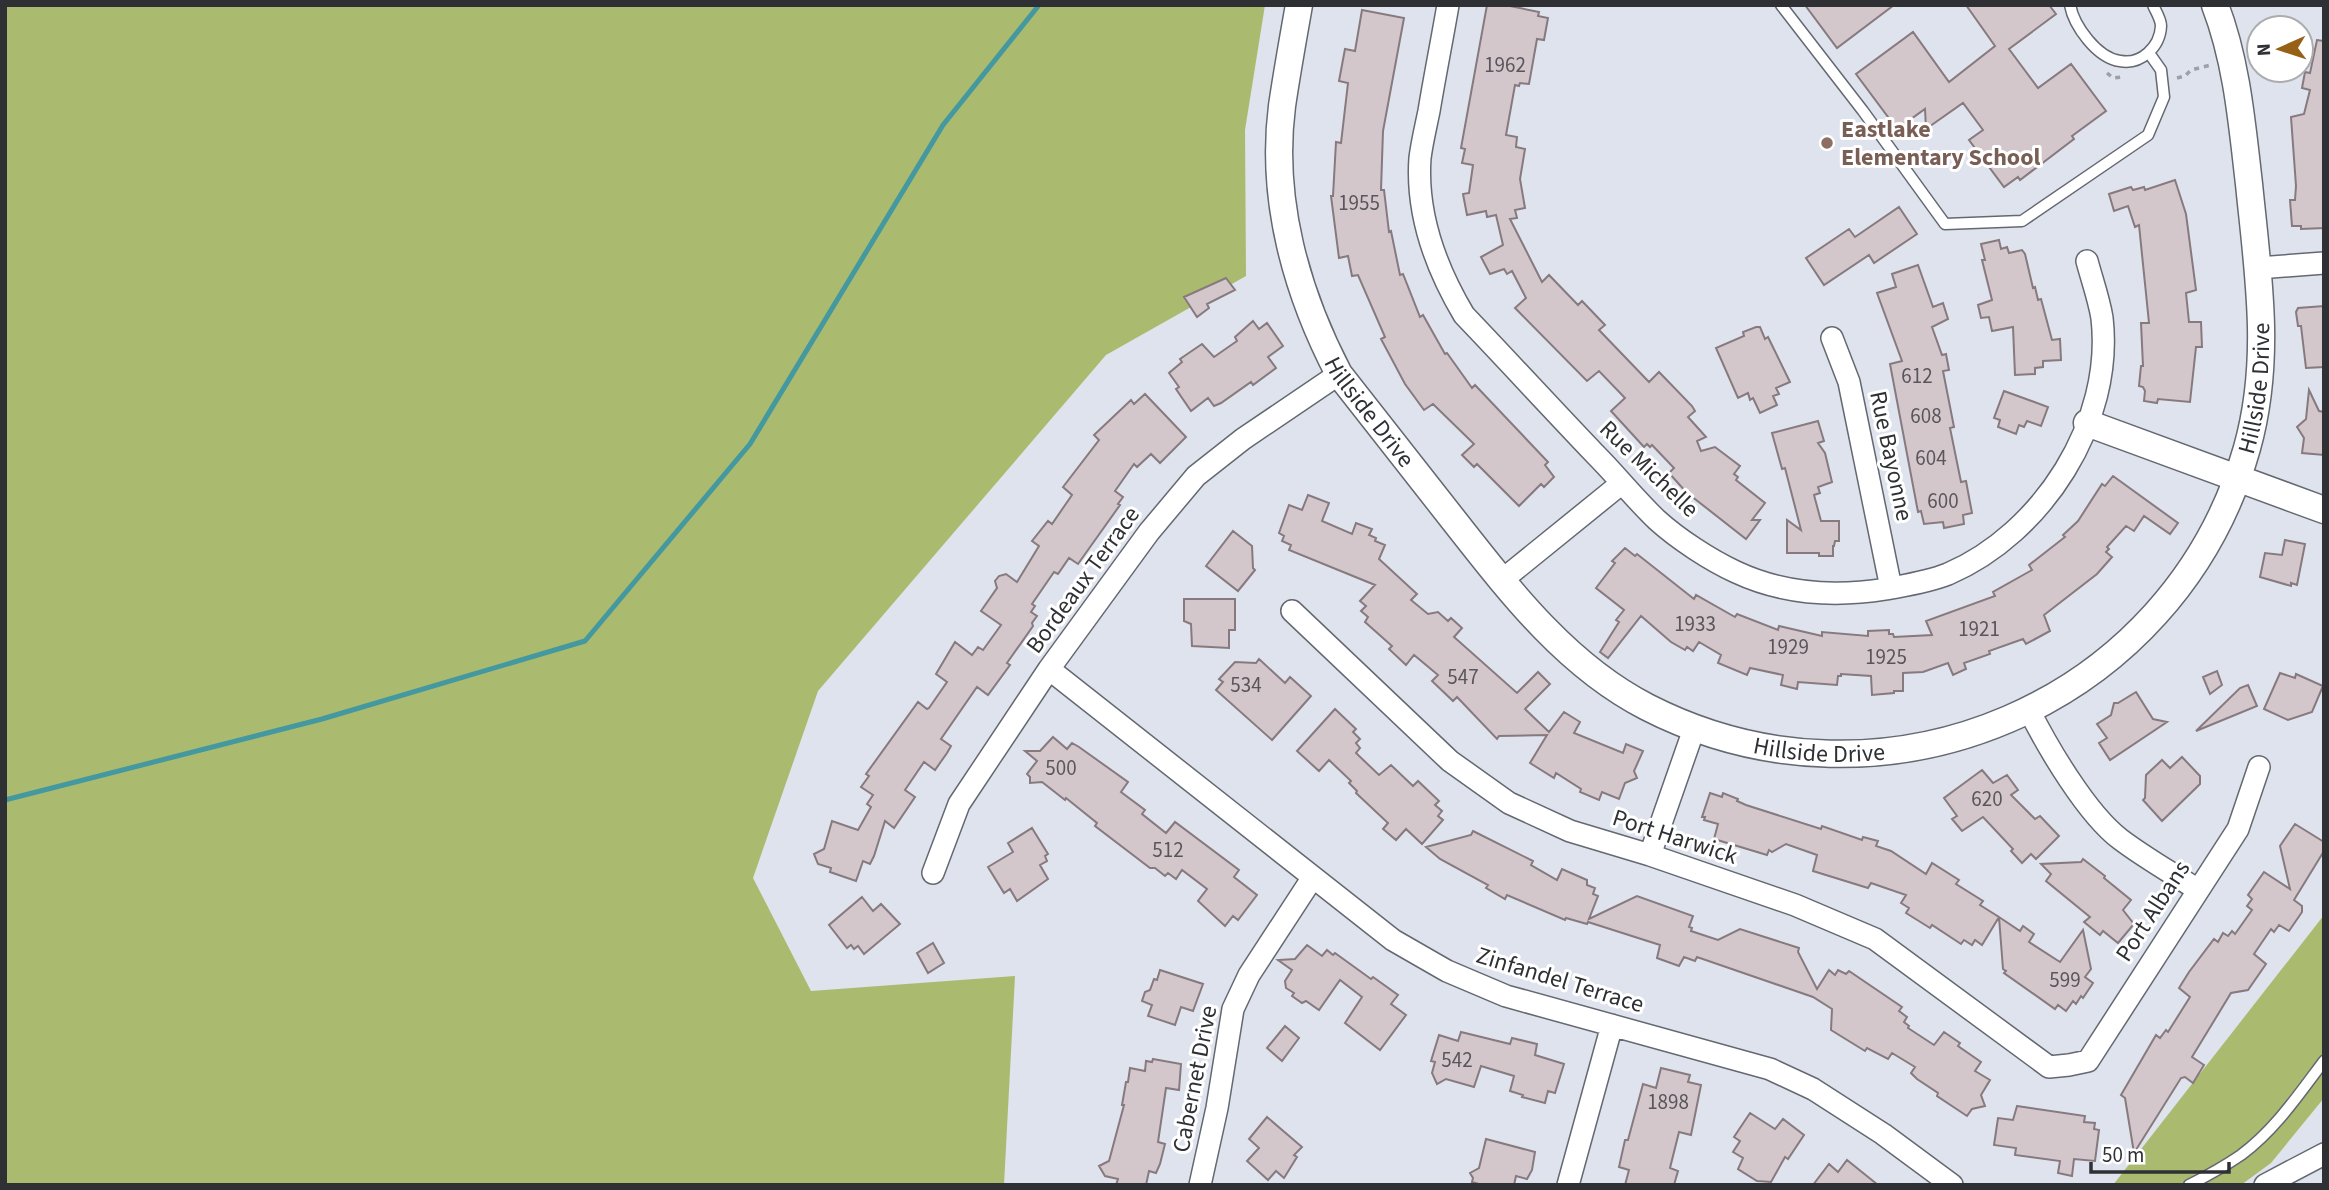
<svg xmlns="http://www.w3.org/2000/svg" width="2329" height="1190" font-family="'Source Sans 3',sans-serif">
  <rect width="100%" height="100%" fill="#dee3ed"/>
  <path fill="#aabb6f" d="M5,5h1260l-20,125 1,146 -140,79 -288,336 -65,187 58,113 204,-15 -11,209h-999z
    M2324,915v183l-53,65 -30,22h-128z"/>
  <g fill="none" stroke-linecap="round" stroke-linejoin="round">
    <path stroke="#44989f" stroke-width="5" d="M5,800l317,-81 263,-78 165,-197 193,-319 96,-120"/>
  </g>
  <path fill="#d4c7cb" stroke="#867a7e" stroke-width="2" d="M1487,5h18l34,7 -1,4 10,2 -4,22 -7,-1 -8,45 -9,-1 -1,3 -4,-1 -9,50 11,2 -1,10 9,2 -5,30 5,29 -10,2 2,8 -7,1 32,63 7,-7 29,30 4,-4 23,24 -6,5 50,52 10,-10 33,34 3,5 -7,6 18,20 -9,4 4,10 14,-4 25,19 -6,8 4,3 -2,3 29,23 -13,17h8l-14,19 -60,-47 -17,-19 5,-5 -22,-23 -2,2 -3,-3 -3,3 -33,-36 14,-13 -26,-27 -12,10 -72,-73 11,-10 -14,-27 -5,3 -3,-5 -14,5 -9,-17 22,-12 -7,-30 -9,2 -1,-6 -19,4 -4,-21 6,-1 4,-28 -11,-2 3,-14 -4,-1z
    M1805,5h89l-57,43z
    M1966,5h83l7,9 -47,35 29,39 33,-24 35,47 -34,25 2,3 -54,41 -2,-3 -14,10 -35,-47 14,-10 -20,-27 -37,26 -1,-20 -28,20 -41,-55 57,-42 36,50 46,-36z
    M1362,10l42,8 -21,113 -2,59h3l5,42 2,-1 9,44 3,-1 17,43 3,-2 22,39 2,-1 25,35 3,-3 73,77 -3,3 9,12 -10,10 -3,-3 -22,22 -42,-42 -3,3 -12,-12 12,-11 -41,-40 -9,6 -19,-26 -24,-45 4,-2 -27,-62 -6,1 -4,-20 -9,2 -8,-62h2l3,-54 5,1 7,-60 -9,-2 6,-32 10,2z
    M2317,40l7,1v187l-23,1v-3h-9l-2,-26h5l1,-14 -5,-69 13,-3 6,-24 -8,-2 3,-16 5,1z
    M2175,180l11,34 10,76 -10,3 3,29h12l1,25h-6l-6,55 -32,-3 -1,4 -13,-2 1,-10 -2,-4 -4,-1 2,-20h2l-2,-43h8l-10,-98 -4,2 -7,-21 -14,5 -5,-17 22,-7 2,3 11,-3 1,3z
    M1899,207l18,27 -43,29 -5,-8 -45,30 -18,-27 43,-29 6,8z
    M1999,240l2,9 6,-2 2,6 13,-3 3,4 8,34 2,-1 3,13 3,-1 11,41 8,-1 1,21 -18,1v6l-8,1v6l-20,1 -2,-48 -21,4 -3,-14 -8,1 -3,-13 14,-5 -10,-40h3l-4,-16z
    M1918,265l15,42 10,-4 5,16 -16,8 10,28 4,-1 3,16 -6,1 11,56 -4,1 11,54 5,-1 6,32 -9,2 1,9 -20,4 -1,-6 -19,2 -3,-13 -3,1 -28,-148 12,-3 -25,-68 19,-6 -4,-13z
    M1226,278l9,12 -28,14 2,4 -12,9 -13,-20z
    M2324,306v61l-18,1 -5,-42h-3l-2,-14 2,-4z
    M1253,321l6,8 8,-6 16,23 -15,11 8,11 -23,17 -2,-3 -30,21 -7,3 -6,-8 -17,13 -15,-22 3,-2 -10,-14 13,-11 -2,-3 22,-15 12,13 23,-16 -2,-4z
    M1756,327h4l5,12 3,-2 22,45 -14,6 3,6 -6,2 4,9 -17,8 -7,-15 -3,2 -2,-7 -10,5 -22,-50 28,-12 -1,-4z
    M2309,390l10,21 5,1v43l-22,-2 2,-15 -7,-11 9,-8z
    M2004,391l44,16 -7,19 -14,-5 -3,6 -5,-2 -3,9 -18,-7 2,-7 -6,-2z
    M1145,394l41,43 -26,26 -9,-9 -14,13 -3,-3 -19,27 8,6 -5,7 2,1 -42,59 -9,-6 -11,16 -4,-2 -22,32 3,2 -4,6 6,4 -5,7 1,3 -26,37 3,2 -22,30 -11,-8 -36,52 10,7 -4,7 -12,17 -11,-8 -19,28 10,7 -21,31 -9,-7 -11,35 -4,8 -7,-3 -7,20 -26,-9 1,-4 -13,-4 -4,-10 10,-5 8,-28 26,9 13,-23 -4,-3 6,-9 -12,-8 8,-11 -3,-2 52,-72 9,7 2,-1 18,-26 -11,-8 19,-32 17,13 6,-8 5,3 18,-25 -20,-14 16,-23 -2,-7 4,-5 7,-2 11,8 22,-36 -7,-5 16,-20 4,3 20,-29 -9,-8 36,-47 -5,-5 37,-35 3,4z
    M1818,421l6,20 -6,2 7,10 7,29 -14,5 2,6 -6,2 7,26h18v20h-4l-1,5h-1v10h-14v-3h-32v-33l14,10 -16,-62 -3,1 -10,-36z
    M2113,476l65,47 -8,11 -26,-18 -10,15 -8,-5 -19,21 2,2 -3,3 6,5 -15,17 -53,41 6,16 -24,13 -3,-5 -34,12 1,3 -26,9 2,6 -13,6 -5,-12 -25,9 -20,1v18h-9v2l-22,2 -1,-19 -30,-2v2h-3l-1,9 -39,-3 -1,7 -16,-4 2,-10 -33,-7 -3,7 -29,-12 3,-8 -22,-13 -6,9 -6,-4 -2,3 -14,-8 -30,-26 -33,42 -8,-6 19,-30 -3,-2 8,-10 -28,-22 19,-25 -3,-2 13,-13 10,8 2,-2 57,45 2,-4 39,22 2,-3 41,16 1,-4 43,10v-4l46,4v-5l21,-1v4h4l1,3 38,-2 -6,-14 69,-25 -2,-4 39,-22 -3,-5 36,-28 -2,-2 15,-14 24,-37 3,2z
    M1308,495l21,8 -7,18 30,13 4,-11 16,6 -3,6 7,3 -1,3 10,4 -6,14 38,35 -6,6 17,14 10,-2 10,9 3,-3 11,10 -8,9 63,56 21,-21 12,12 -25,25 24,23 15,-20 16,10 -6,11 49,20 3,-9 17,7 -9,20 3,7 -12,5 -6,16 -17,-7 -3,8 -19,-8 1,-3 -25,-16 -2,5 -24,-15 17,-28 -48,1 -2,3 -40,-42 -4,4 -21,-20 6,-6 -24,-20 -8,10 -17,-16 3,-3 -27,-24 3,-5 -7,-6 5,-5 -6,-5 15,-16 -86,-35 2,-5 -9,-4 2,-5 -5,-3 10,-28 13,5z
    M1233,531l19,15 1,22 2,2 -17,21 -32,-25z
    M2285,540l20,4 -8,41 -6,-2v3l-31,-9 5,-24 17,2z
    M1184,599h51v31h-6v18l-37,-2 -1,-22 -7,-3z
    M1259,659l26,24 5,-6 21,19 -39,44 -56,-50 7,-8 -4,-3 16,-17 21,1z
    M2217,671l5,14 -12,9 -7,-17z
    M2280,673l15,5 1,-4 27,12 -11,26 -24,8 -24,-11z
    M2248,685l9,21 -61,25 44,-43z
    M2136,692l17,27 14,3 -57,38 -11,-17 8,-5 -10,-14 14,-9 3,-12h4z
    M1335,709l21,20 -3,3 7,7 -4,4 4,5 -4,5 23,22 12,-10 22,21 5,-5 21,20 -4,4 7,6 -4,5 5,4 -21,24 -16,-15 -10,11 -13,-11 5,-6 -32,-30 1,-2 -8,-8 2,-2 -22,-21 -10,11 -22,-20z
    M1053,737l14,12 5,-6 7,4 49,35 -7,10 24,18 -3,4 24,19 9,-11 64,48 -5,7 23,18 -19,25 -5,-4 -8,10 -27,-25 9,-12 -25,-19 -6,9 -8,-6 -3,3 -10,-8h-5l-55,-42 2,-3 -31,-25 -1,2 -23,-18 -12,1v-6l-3,-3 10,-13 -12,-10h15z
    M2182,757l18,19v8l-38,37 -19,-21 2,-2 1,-23 16,-15 8,8z
    M1982,770l11,13 14,-8 11,15 -7,5 24,24 5,-3 19,20 -23,23 -5,-5 -9,9 -11,-12 2,-2 -30,-32 -21,14 -10,-12 5,-3 -13,-18z
    M1710,793l12,4 1,-4 15,6 -1,2 9,4 75,24 1,-3 40,14 1,-3 15,4 -2,5 15,5 35,23 6,-11 27,17 -3,4 27,17 -3,4 19,12 -17,28 -7,-5 -3,5 -8,-5 -3,4 -29,-19 -2,3 -24,-15 3,-5 -8,-5 5,-8 -35,-12 -3,5 -55,-17 4,-16 -31,-11 -14,8 -3,-2 -2,5 -53,-16 4,-15 -14,-4 1,-3h-3z
    M2295,824l29,18v9l-30,49 8,6v6l-13,19 -10,-6 -5,7 -3,-3 -17,25 12,10 -18,26 -17,3 -39,64 12,8 -11,18 -8,-6 -4,1 -47,75 -9,-55 -4,-3 35,-60 4,3 6,-8 2,2 22,-35 -11,-9 10,-16 25,-33 4,3 5,-9 5,3 4,-5 3,3 17,-24 -5,-4 5,-7 -4,-4 16,-23 26,17 -10,-43z
    M1032,828l16,26 -3,2 2,5 -7,4 8,14 -31,22 -7,-12 -6,4 -16,-26 25,-15 -5,-9z
    M1473,831l60,30 -2,4 26,15 5,-11 25,11v5l8,3 -2,6 5,2 -9,23 48,-23 56,20 -4,11 3,1 -1,3 27,9 22,-11 59,19 -1,4 19,37 12,-19 6,5 3,-5 8,4 3,-3 53,36 -3,4 8,6 -3,5 5,4 -1,2 26,17 10,-13 16,11 -2,3 23,16 -6,9 15,9 -9,15 4,11 -13,3 -5,7 -30,-20 1,-3 -21,-14 -6,-6 4,-6 -23,-14 -4,6 -21,-11 -2,3 -34,-21 1,-21 -19,-12 -116,-40 -2,4 -11,-4 -5,9 -22,-8 3,-13 -72,-23 -1,2 -21,-6 -1,2 -58,-25 -2,4 -19,-11 2,-3 -48,-26 -14,-12 45,-12z
    M2083,859l22,17 -1,2 27,22 -8,10 11,14 -16,19 -15,-12 -3,4 -16,-13 6,-5 -44,-36 5,-7 -10,-10 40,-2z
    M862,897l11,14 8,-7 19,20 -36,30 -6,-8 -4,3 -3,-4 -4,3 -18,-23z
    M1999,917l21,14 3,-5 11,8 -5,8 31,20 23,-32 8,39 -6,8 8,6 -10,15 -2,-2 -5,8 -3,-3 -7,10 -8,-6 -3,4 -51,-36 2,-2 -3,-2z
    M933,943l11,20 -16,10 -11,-20z
    M1307,945l15,11 5,-6 6,5 2,-2 36,26 2,-2 25,18 -7,9 15,11 -26,35 -35,-27 17,-26 -22,-17 -21,30 -13,-9 -4,2 -10,-7 2,-3 -8,-5 -1,-7 7,-11 -14,-10 17,-1z
    M1160,970l43,14 -10,27 -12,-4 -6,18 -27,-9 4,-11 -10,-4 3,-9 5,-2 4,-11 3,1z
    M1285,1026l14,12 -17,23 -15,-13z
    M1461,1032l49,12 2,-6 25,6 -2,11 29,9 -9,29 -7,-2 -3,12 -23,-6 1,-2 -13,-4 4,-15 -33,-10 -7,21 -28,-8 -9,5 -5,-11 3,-11 -4,-1 8,-26 19,6z
    M1153,1059l28,5 -2,26 -13,-2 -8,54 7,2 -5,20 -4,9 -7,-2 -3,14h-30l2,-6 -13,-3 -6,-10 10,-5 15,-56h-2l4,-23h2l2,-14 15,3 1,-10 6,1z
    M1661,1068l29,7 -2,7 13,3 -10,50 -12,-3 -9,36 8,3 -4,14h-49l4,-15 -10,-3 6,-27h3l15,-56 13,4z
    M2017,1106l68,10 -1,6 11,1 -1,6 5,1 -4,31 -21,-2 -2,17 -14,-3 2,-12 -45,-6 1,-7 -22,-3 4,-27 15,2z
    M1750,1113l25,16 8,-10 21,16 -16,24 -3,-2 -14,25 -14,-1 -19,-12 5,-11 -10,-6 7,-11 -6,-4z
    M1267,1117l35,30 -8,8 3,2 -13,21 -8,-7 -8,9 -21,-19 12,-13 -10,-9z
    M1486,1139l49,13 -3,18 -5,9 -11,-3 -2,9h-32l-10,-3 1,-4 -3,-5 9,-5z
    M1847,1160l31,25h-65l16,-21 9,8z"/>
  <g fill="none" stroke-linecap="round" stroke-linejoin="round">
    <defs>
      <path id="service" d="M1781,5l82,106 82,113 77,-3 126,-86 16,-38 -3,-27 -12,-17
        M2070,5c4,21 27,53 50,56 21,4 40,-14 41,-35 0,-7 -5,-14 -8,-21
        M2189,1185c18,-9 36,-19 52,-30 34,-25 58,-61 83,-94"/>
      <path id="minor" d="M1448,5c-6,35 -13,70 -19,106 -3,15 -7,31 -9,47 -4,56 16,110 44,157 44,46 87,93 131,139 21,21 40,45 62,66 21,19 53,40 79,52 47,22 100,25 150,17 21,-4 42,-7 62,-15 95,-41 166,-152 154,-256 -3,-19 -10,-38 -15,-57
        M2258,268l66,-5
        M1832,338l17,44 42,206
        M1501,581l121,-98
        M1292,611l158,150 59,42 61,28 80,24 145,50 80,34 174,128 20,-2 19,-4 150,-232 21,-62
        M1049,669l344,271 54,31 59,25 264,73 43,20 70,45 69,51
        M2029,710c19,38 58,104 91,129 25,19 52,34 78,51
        M1650,855l44,-126
        M933,873l26,-69 90,-135 100,-137 47,-56 47,-37 96,-65
        M1200,1185l17,-77 16,-99 16,-34 64,-98
        M1568,1185l44,-160
        M2265,1185l59,-31"/>
      <g id="tertiary">
        <path id="s1" d="M1299,5c-6,34 -12,67 -17,101 -12,93 14,186 57,268 38,48 75,96 113,144 56,71 113,147 195,189 236,121 527,-2 600,-259 25,-89 11,-174 2,-264 -7,-60 -12,-122 -34,-179"/>
        <path d="M2087,423l237,87"/>
      </g>
    </defs>
    <use href="#service" stroke="#636871" stroke-width="13"/>
    <use href="#minor" stroke="#636871" stroke-width="24"/>
    <use href="#tertiary" stroke="#636871" stroke-width="29"/>
    <path stroke="#9ca0a8" stroke-width="3.5" stroke-dasharray="5 5" stroke-linecap="butt" d="M2107,73l6,5 10,-1
      M2177,78l8,-2 6,-6 20,-5"/>
    <use href="#service" stroke="#fff" stroke-width="10"/>
    <use href="#minor" stroke="#fff" stroke-width="21"/>
    <use href="#tertiary" stroke="#fff" stroke-width="26"/>
  </g>
  <circle fill="#8d6e63" stroke="#fff" stroke-width="2.5" cx="1827" cy="143" r="7"/>
  <g text-anchor="middle" dominant-baseline="central" stroke-width="6" stroke-linejoin="round" paint-order="stroke">
    <g font-size="21" fill="#58565a">
      <text x="1505" y="65">1962</text>
      <text x="1359" y="203">1955</text>
      <text x="1917" y="376">612</text>
      <text x="1926" y="416">608</text>
      <text x="1931" y="458">604</text>
      <text x="1943" y="501">600</text>
      <text x="1695" y="624">1933</text>
      <text x="1979" y="629">1921</text>
      <text x="1788" y="647">1929</text>
      <text x="1886" y="657">1925</text>
      <text x="1463" y="677">547</text>
      <text x="1246" y="685">534</text>
      <text x="1061" y="768">500</text>
      <text x="1987" y="799">620</text>
      <text x="1168" y="850">512</text>
      <text x="2065" y="980">599</text>
      <text x="1457" y="1060">542</text>
      <text x="1668" y="1102">1898</text>
    </g>
    <g font-size="24" font-weight="bold" fill="#785e54" stroke="#fff" text-anchor="start">
      <text x="1841" y="129">Eastlake<tspan x="1841" dy="28">Elementary School</tspan></text>
    </g>
    <g font-size="24" fill="#2e3034" stroke="#fff">
      <text stroke="none"><textPath href="#s1" startOffset="1645">Hillside Drive</textPath></text>
      <text stroke="none"><textPath href="#s1" startOffset="429">Hillside Drive</textPath></text>
      <text transform="translate(1891 456) rotate(78)">Rue Bayonne</text>
      <text transform="translate(1649 469) rotate(44)">Rue Michelle</text>
      <text transform="translate(1083 580) rotate(-54)">Bordeaux Terrace</text>
      <text stroke="none"><textPath href="#s1" startOffset="1017">Hillside Drive</textPath></text>
      <text transform="translate(1675 837) rotate(18)">Port Harwick</text>
      <text transform="translate(2153 911) rotate(-57)">Port Albans</text>
      <text transform="translate(1560 980) rotate(17)">Zinfandel Terrace</text>
      <text transform="translate(1195 1079) rotate(-79)">Cabernet Drive</text>
    </g>
  </g>
  <rect width="2329" height="1190" fill="none" stroke="#2e3034" stroke-width="14"/>
  <g transform="translate(2280 49) rotate(267)"><circle r="33" fill="#ffffff" stroke="#abacae" stroke-width="2"/>
  <path d="M0-5L12 26L0 18L-12 26Z" fill="#966017"/>
  <text y="-10" font-size="19" font-weight="bold" text-anchor="middle" fill="#2e3034">N</text>
  </g>
  <path d="M2091 1162v10h138v-10" fill="none" stroke="#2e3034" stroke-width="3.5"/>
  <text x="2102" y="1162" font-size="21" fill="#2e3034" stroke="#ffffff" stroke-width="5" paint-order="stroke">50 m</text>
</svg>
